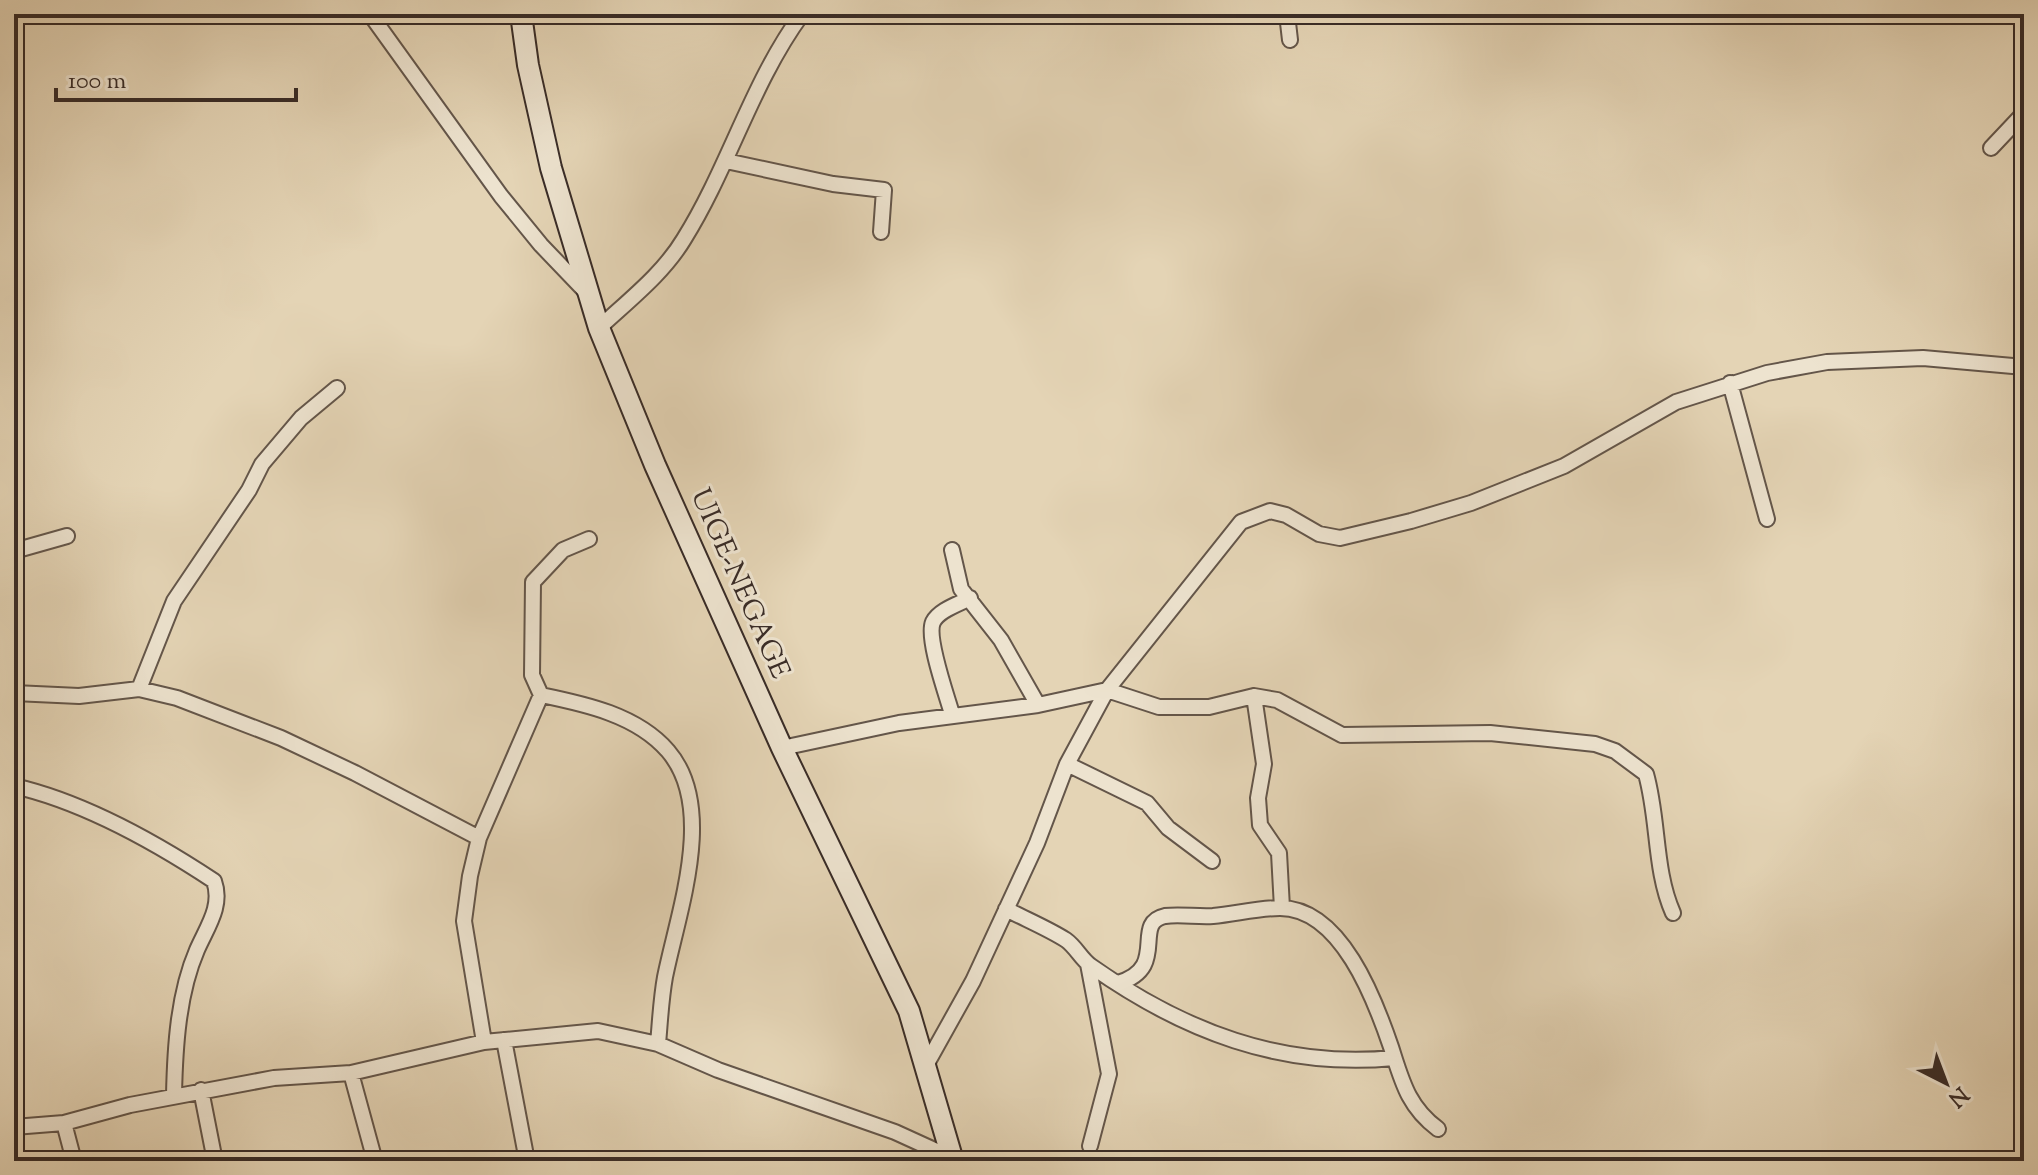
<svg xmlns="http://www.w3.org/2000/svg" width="2038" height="1175" font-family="'Sorts Mill Goudy',serif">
  <rect width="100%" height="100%" fill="#e4d4b5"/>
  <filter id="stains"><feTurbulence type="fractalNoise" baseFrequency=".0025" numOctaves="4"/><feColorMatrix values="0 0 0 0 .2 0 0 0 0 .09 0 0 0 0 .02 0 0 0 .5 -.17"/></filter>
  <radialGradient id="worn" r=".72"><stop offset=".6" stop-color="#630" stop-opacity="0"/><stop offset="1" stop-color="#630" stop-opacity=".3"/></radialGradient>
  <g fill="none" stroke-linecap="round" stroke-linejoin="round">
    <defs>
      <path id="minor" d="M370,14l131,182 40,49 45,47
        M1287,14l3,26
        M1991,148l33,-35
        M726,161l107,23 51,6 -3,42
        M599,328c30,-28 64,-54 85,-89 45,-72 68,-157 118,-225
        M1730,383l37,136
        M952,550l9,39 40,51 37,65
        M14,551l53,-15
        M139,689l35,-88 75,-111 13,-26 39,-46 36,-30
        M14,693l65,3 60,-7 38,9 104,40 74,35 124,65
        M541,695c44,9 96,20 127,56 49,57 10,161 -3,226 -4,22 -5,45 -7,67
        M1254,696l10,68 -6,34 2,27 19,28 3,55
        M952,714c-5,-18 -26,-76 -19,-92 6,-12 26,-18 37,-24
        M782,748l117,-25 139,-18 69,-15 52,17h50l45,-11 23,4 65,35 148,-2 105,11 20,7 31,23c13,46 8,96 27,139
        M1067,764l80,39 21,25 44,33
        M14,786c70,16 141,56 200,95 9,25 -7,46 -17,69 -19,44 -22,98 -23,145
        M1006,909c19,10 41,19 60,31 10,7 15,19 25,26 92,65 190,103 303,92
        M1088,964l21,110 -19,72
        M1118,983c52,-15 13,-60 47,-67 15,-2 32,1 48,0 22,-2 45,-8 67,-8 61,0 95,92 111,139 11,34 17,60 47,82
        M504,1040l23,121
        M484,1042l-20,-121 6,-45 9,-38 62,-143 -9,-20 1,-93 30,-32 26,-11
        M925,1067l48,-86 64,-138 30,-79 40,-74 134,-168 29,-11 16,4 33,19 21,4 71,-17 60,-18 93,-37 112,-64 91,-29 60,-11 96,-4 101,9
        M351,1073l24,88
        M201,1090l14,71
        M64,1123l10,38
        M14,1127l50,-4 66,-18 144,-27 77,-5 133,-31 114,-11 60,13 60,26 177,62 57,26"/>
      <path id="secondary" d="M521,14l7,51 23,103 48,160 56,137 127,283 127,263 44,150"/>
    </defs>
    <use href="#minor" stroke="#64564a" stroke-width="18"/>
    <use href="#secondary" stroke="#392c27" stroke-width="24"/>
    <use href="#minor" stroke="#ede3cf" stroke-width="14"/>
    <use href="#secondary" stroke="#ede3cf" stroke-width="20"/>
  </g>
  <g text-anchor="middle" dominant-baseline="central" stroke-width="6" stroke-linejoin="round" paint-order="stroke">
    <g font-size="28" fill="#392c27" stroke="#ede3cf">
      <text transform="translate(739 584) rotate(66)">UIGE-NEGAGE</text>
    </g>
  </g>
  <rect width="2038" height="1175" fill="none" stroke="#e4d4b5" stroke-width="48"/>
  <rect x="16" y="16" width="2006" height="1143" fill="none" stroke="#392c27" stroke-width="4"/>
  <rect x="24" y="24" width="1990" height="1127" fill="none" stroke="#392c27" stroke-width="2"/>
  <g transform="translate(1946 1083) rotate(138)" stroke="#ede3cf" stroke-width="6" paint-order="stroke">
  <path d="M0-6L14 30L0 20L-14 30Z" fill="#392c27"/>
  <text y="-12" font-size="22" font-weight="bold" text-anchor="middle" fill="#392c27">N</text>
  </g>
  <path d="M56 88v12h240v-12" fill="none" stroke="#392c27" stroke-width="4"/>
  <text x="68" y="88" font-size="24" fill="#392c27" stroke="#ede3cf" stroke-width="6" paint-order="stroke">100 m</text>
  <rect width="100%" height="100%" filter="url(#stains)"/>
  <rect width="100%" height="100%" fill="url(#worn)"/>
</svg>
